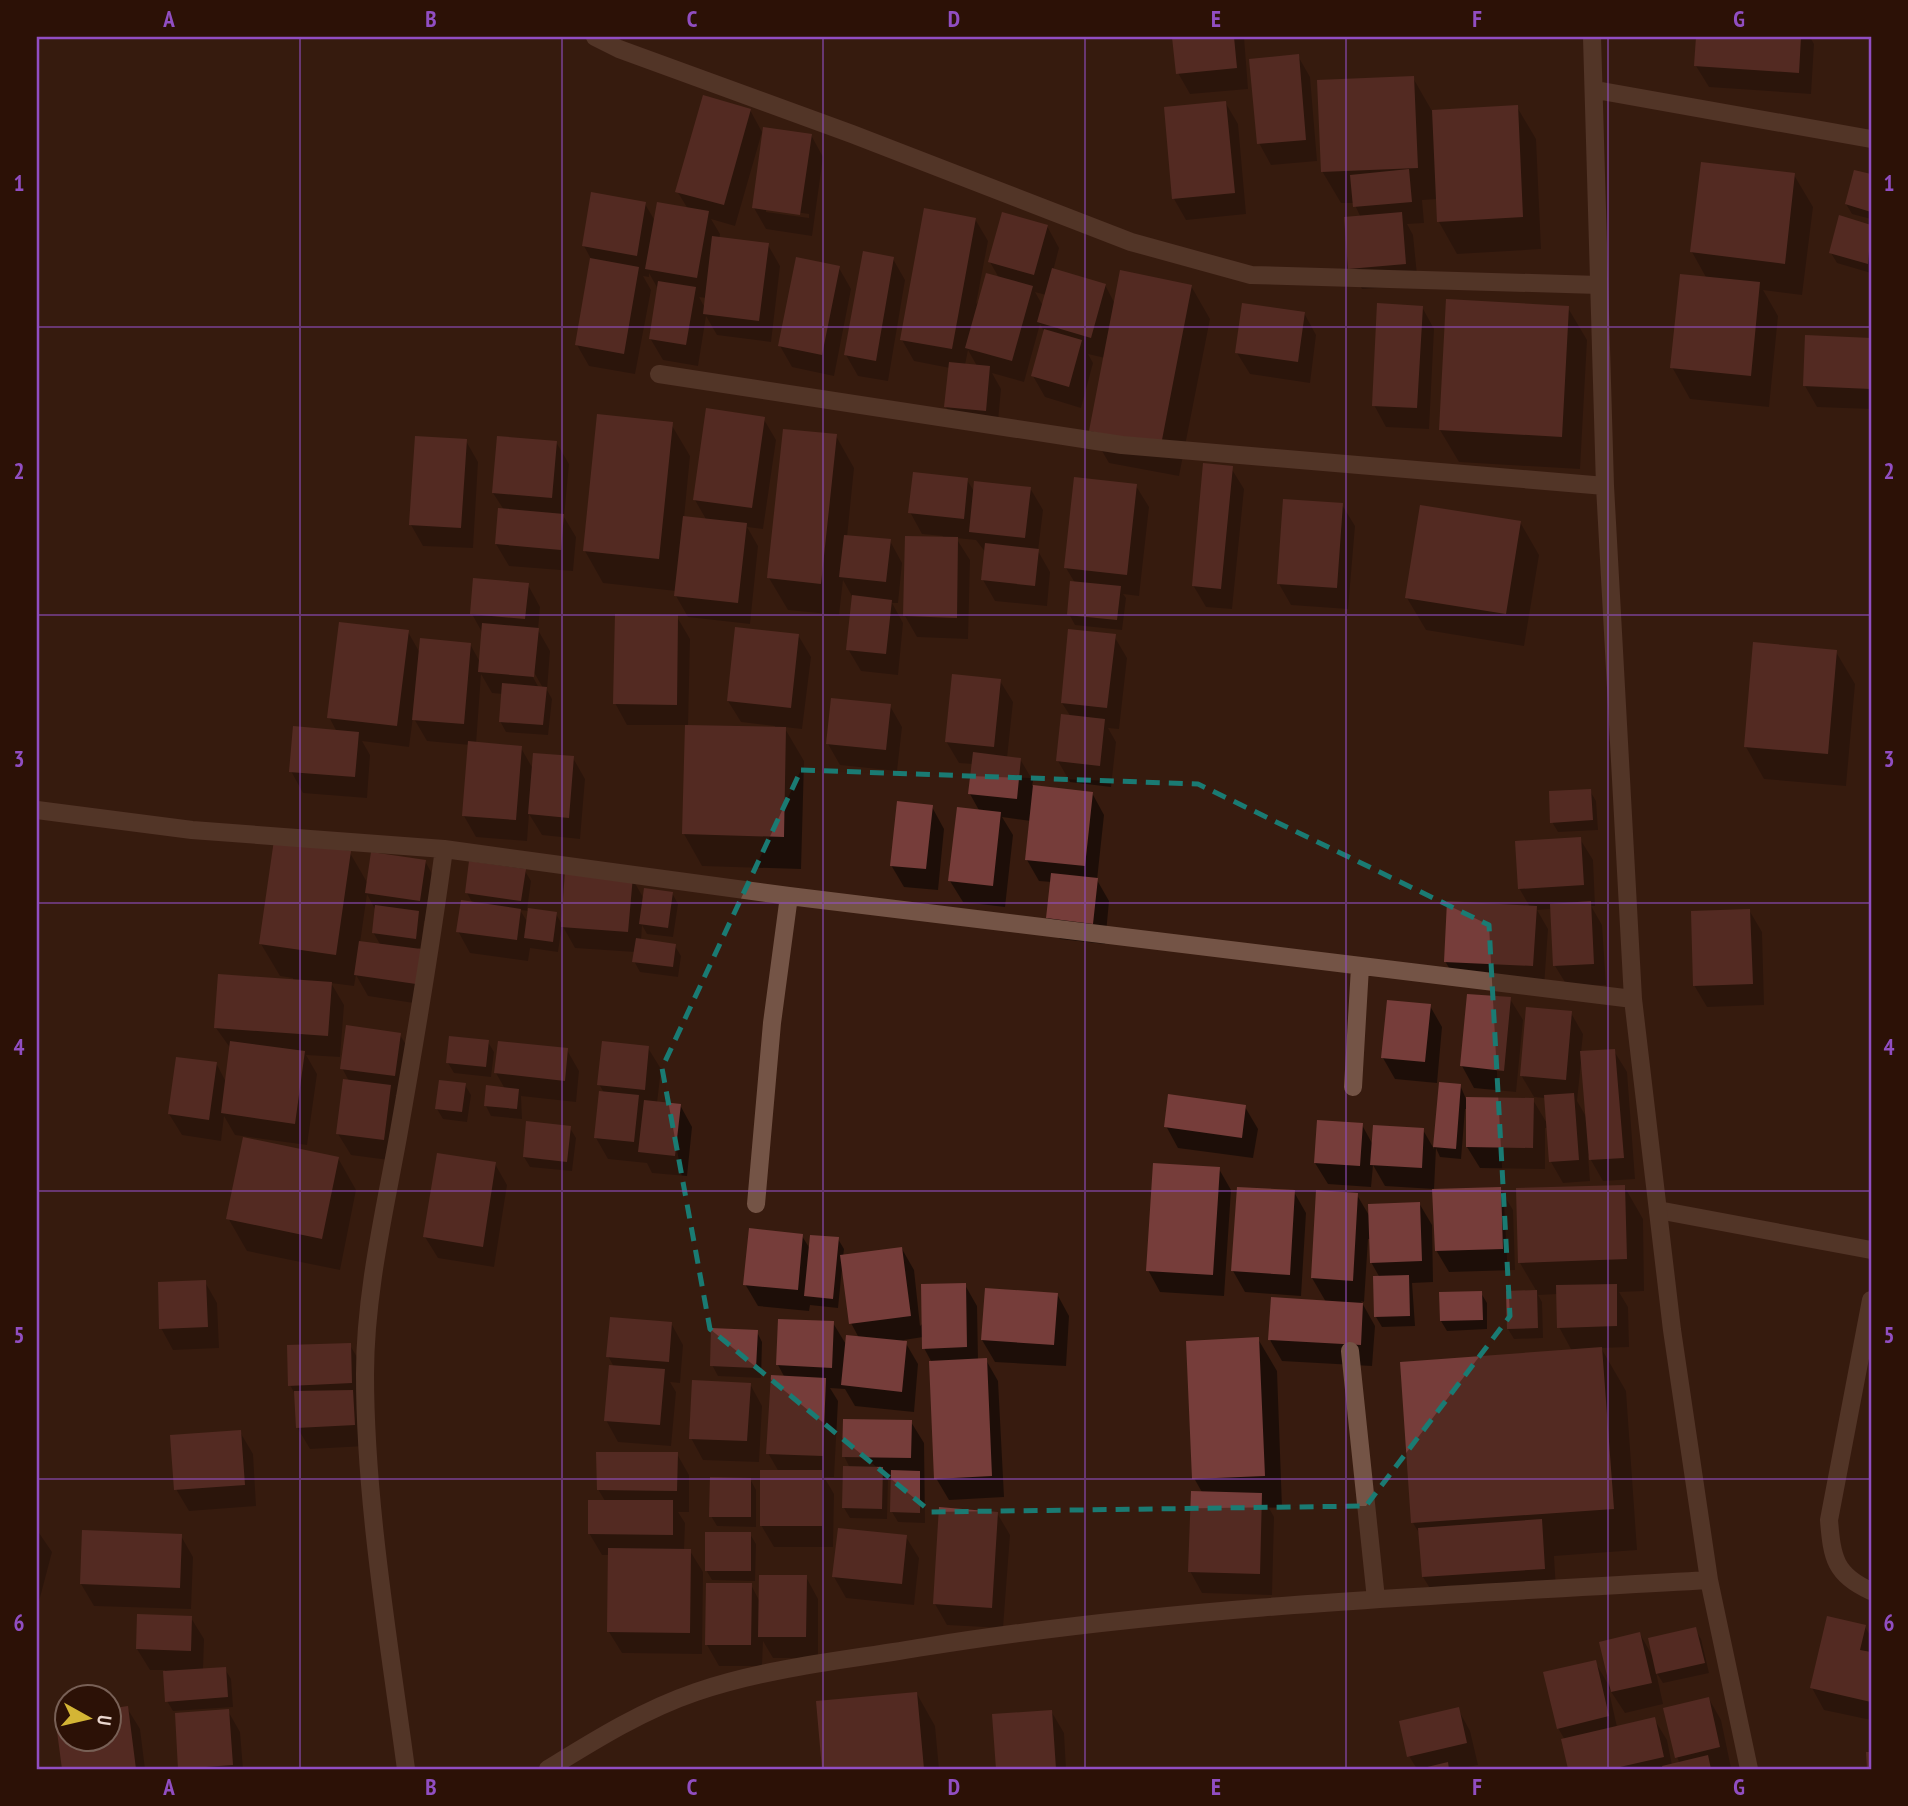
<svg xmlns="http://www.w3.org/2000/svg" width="1908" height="1806" font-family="'PT Sans Narrow',sans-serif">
  <rect width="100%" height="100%" fill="#371b0f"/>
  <path fill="#0007" fill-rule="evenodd" d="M1174,37h70l4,52 -58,5 -12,-21z
    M1698,37h112l4,7 -3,50 -102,-7 -13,-21z
    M1298,56l12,21 7,84 -46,4 -12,-22z
    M1413,78l19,33 85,-4 19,32 5,110 -84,5 -18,-32 -1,-23 -16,1 2,23 -17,1 6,11 5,50 -56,4 -12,-21 11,-50 -7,-15h-13l-19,-32z
    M1225,102l13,22 8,90 -60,6 -12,-21z
    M750,110l12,22 -27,94 -24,-7 9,15 -1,5 49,6 12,21 -9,76 -54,-7 -11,-19 -8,50 -35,-6 -13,-22 8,-49 -9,-16v4l-6,-1 8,14 -16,84 -46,-8 -12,-21 14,-86 -7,-13 61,-42 10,17 33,-12 -11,-18zM699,297l7,1 -1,10z
    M811,135l12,22 -11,79 -46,-7 -12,-21zM766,208l43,6v4l-43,-6z
    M1855,172l16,4v43l-19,-5 -6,-10z
    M1794,175l19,32 -11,88 -39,-5 15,26 -9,91 -79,-8 -18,-32 35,-88 -15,-27z
    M1841,218l30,9v46l-34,-10 -6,-10z
    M975,219l13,22 -12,63 23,-26 -9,-16 57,-36 12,22 -6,23 52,14 10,19 76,-18 19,33 -31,157 -70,-13 -19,-33 15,-72 -17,-4 5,9 -12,45 -36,-11 -12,-21 12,-43 -5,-9 -16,58 -32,-9 9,16 -4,43 -38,-4 -13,-21 4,-39 -36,-7 -12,-21zM1035,292l11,3 -3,11zM968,350l9,16 -12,-1z
    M893,259l12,21 -17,101 -30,-5 -12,-21z
    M839,268l12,21 -17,87 -42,-9 -12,-21z
    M1422,307l12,22 -5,100 -43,-2 -12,-22z
    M1568,308l19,32 -7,129 -121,-7 -19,-32z
    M1304,313l12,22 -6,48 -60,-9 -13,-21z
    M1806,337l65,2v70l-54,-2 -12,-21z
    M763,418l13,22 -13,89 -16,-2 11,19 -8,78 -62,-7 -12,-21v-5l-73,-8 -18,-32 86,-127 19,32 -6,62 23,3 -12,-21z
    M836,436l18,32 -7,69 43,4 12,22 -4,40h-6l11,20 -5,52 -37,-4 -13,-22 5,-51 -10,-18 -4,35 -51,-5 -19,-32z
    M466,441l12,21 -5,86 -50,-2 -12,-21z
    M556,442l13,22 -5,53 12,20 -3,34 -64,-5 -13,-22 8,-34 -11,-17z
    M1231,468l13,21 -12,120 -26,-2 -13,-22z
    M967,480l8,13 55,-5 13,22 -5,41 12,21 -3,34 -52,-5 -12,-21 3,-27 -10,-13 -20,-2 14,22 -2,79 -51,-2 -12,-21 38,-80 -21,-2 -12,-22z
    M1136,486l13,21 -10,89 -16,-2 3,4 -4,32 -47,-5 -6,-11 6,-31 -9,-15z
    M1342,505l13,21 -7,83 -57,-4 -12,-21z
    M1520,522l19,33 -15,91 -98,-16 -19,-32z
    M528,585l12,22 -2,23 12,21 -3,39 5,9 -4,36 -42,-3 -6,-11 3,-27 -11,-1 -11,-19 -5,70 45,4 12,21 40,-11 12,21 -5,60 -38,-4 -13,-21 -2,27 -51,-4 -12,-21 6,-71 -43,-4 -14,-24 -4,30 -47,-6 8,14 -3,43 -64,-5 -12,-22 46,-39 -8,-15 79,-85 12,21 50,-9 11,20 2,-30 -11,-20zM532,669l11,19h-4l-10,-18z
    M677,617l13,22 -2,88 87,2v-3l-34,-4 -13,-21 70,-66 13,22 -9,72 -18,-2 20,34 -3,108 -99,-3 -18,-32 3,-109h-60l-12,-22z
    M1114,636l13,22 -8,71 -11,-1 8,14 -5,45 -41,-5 -12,-21 13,-44 -9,-14z
    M1836,652l19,32 -9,102 -82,-7 -18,-32z
    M1000,681l13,21 -6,56 13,1 13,22 -1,5 60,7 12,22 -7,65 12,21 -4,43 -45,-5 -12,-21 4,-36 -13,-1 -12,-21 4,-39 -29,-4 11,18 -8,72 -42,-5 -13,-21 30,-69 -10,-18 3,-30 -14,-1 -13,-22z
    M890,706l12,21 -5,44 -57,-6 -12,-21z
    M1590,791l6,10 2,29 -40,2 -6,-10z
    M932,807l12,22 -6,61 -34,-3 -13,-22z
    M1580,839l13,21 2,46h-4l11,19 4,60 -38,2 -13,-21 -3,-57 -15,1 11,19 -4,58 -86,-4 -13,-22 85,-54 -11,-19z
    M350,853l18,31 57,-23 12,22 -6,39 -7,-1 -3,27h-3l14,24 -5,33 -59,-9 -12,-21 -2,11 -23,-3 13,22 -4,52 -34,-2 11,19 -10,71 -72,-10 -11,-19 -3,25 -39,-6 -13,-21 47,-51 10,19 5,-33 -15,-21 77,-47v-3l-13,-2 -19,-32zM367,894l9,17 -3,21 8,14 -21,-3z
    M525,871l6,10 -4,29 29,4 7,12 69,-48 12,21 28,-6 6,11 -5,33 -26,-3 -5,-9 -1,16 34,5 6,10 -3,21 -38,-5 -6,-11 1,-9 -60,-4 -13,-23 -4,27 -28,-4 -2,13 -58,-8 -12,-22 15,-27 -6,-11zM520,910l9,1 -1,12z
    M1749,910l13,22 2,73 -57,2 -13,-22z
    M1510,999l13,21 -7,72 -42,-4 -12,-22z
    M1430,1006l12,21 -5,56 -42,-4 -12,-21z
    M1571,1013l12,21 -2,19 33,-2 13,21 8,107 -32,2 -15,-26 2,26 -27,2 -12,-21 -3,-34h-3v41l-65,-1 -13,-21 1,-38h-3l-4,50 -21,-2 -4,-9 -2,41 -49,-3 -12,-21 -2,22 -43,-3 -13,-21 47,-38 11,20 50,-15 11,19 7,-65 19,1 6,14 67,1 15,25 -3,-27 -11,-1 -13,-22zM1581,1062h2l5,58 -11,-19z
    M400,1035l13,21 -6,41 -12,-2 8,13 -7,53 -45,-6 -13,-21 11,-53 -7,-13z
    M488,1042l6,10 -3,25 -37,-4 -6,-10z
    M648,1048l13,21 -4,34 23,2 12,22 -5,49 -35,-3 -5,-10 -39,-4 -12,-21 8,-45 -5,-9z
    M567,1050l12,21 -3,31 -55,-6 1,23 -31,-3 -5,-10 19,-17 -9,-16z
    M465,1085l6,10 -4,27 -24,-3 -6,-10z
    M1245,1107l13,22 -5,29 -75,-10 -12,-22z
    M570,1128l6,10 -4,33 -42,-4 -6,-10z
    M338,1158l18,32 -16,80 -93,-19 -19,-33z
    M495,1164l12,21 -13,82 -56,-9 -13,-21z
    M1219,1169l12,21 -7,106 -64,-4 -12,-22z
    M1624,1186l19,33 1,72 -25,1 9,15 1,40 -28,1 25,43 11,159 -83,6 2,34 -120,8 -13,-21 -2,-41 -8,-13 159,-172 -13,-24 -1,-33 -20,1 4,7 1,36 -29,1 -6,-10 29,-37 -17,-29z
    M1500,1189l13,21 2,60 -66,2 -13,-22z
    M1294,1192l12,21 -5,83 -56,-4 -12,-21z
    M1357,1195l13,22 49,-14 13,22 1,57 -21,1 3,43 -33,1 -6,-10 4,-39 -9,-16v-23h-3l-4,63 -3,-1 14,25 -3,40 -90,-5 -12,-21 56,-38 -14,-24z
    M802,1236l8,13 28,-10 6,10 -1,8 59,-8 12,21 6,56 45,-41 12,21 1,54h8l12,21 6,116 -55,3 -13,-22 -5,-117 -7,-13 -1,-11 -19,3 14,24 -4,48 -59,-6 -10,-17 -15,-1 8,13 -4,76h-10l10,17 -1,53h-59l-13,-22 18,-53 -11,-19 17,-75 -7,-13 55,-42 14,23 12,-8 -8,-15 -9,-55 -4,40 -28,-3 -1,6 -51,-5 -13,-22z
    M205,1282l12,21 2,45 -46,2 -12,-22z
    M1481,1293l6,10v26l-40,2 -6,-10z
    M1057,1294l12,22 -3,50 -71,-4 -13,-22z
    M671,1323l12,22 -3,38 -10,-1 6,10 -5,54 -53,-4 -12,-22 8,-53 -6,-11z
    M757,1332l5,10 -1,36 -43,-2 -6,-11z
    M1258,1339l19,32 5,137h-13l5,9 -2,78 -70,-2 -12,-22 13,-77 -9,-16z
    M350,1345l12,21 4,80 -56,3 -13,-22 -1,-31 -6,-11z
    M750,1384l12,22 -3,56 -56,-2 -12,-22z
    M911,1422l13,21 1,80 -27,-1 -6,-10 1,-33h-5l-1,40 -37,-1 -6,-10 6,-40 -6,-12z
    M240,1432l13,22 3,52 -67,5 -13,-22z
    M677,1454l12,21v37h-11l7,11 -1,28h6l13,21 -1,82 -80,-1 -13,-21 1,-77h-8l-13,-22 16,-32 -7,-12z
    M750,1479l6,11v37l-39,-1 -6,-10z
    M997,1513l13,22 -7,93 -56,-3 -12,-21z
    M37,1530l15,22 -15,57z
    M83,1532l98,4 12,21 -2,52 -97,-3 -13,-22z
    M750,1534l6,10 -1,37 -43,-1 -6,-10z
    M906,1537l13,21 -5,47 -68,-7 -12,-21z
    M806,1577l12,22v59h-45l-10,-17 -1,25h-43l-12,-21 44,-60 9,17z
    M191,1618l13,21 -1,31 22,-1 6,10 2,28 -60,4 -6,-10 -2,-31h-15l-13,-21z
    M1865,1627l6,10v83l-47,-10 -12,-22z
    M1695,1629l6,10 8,34 -46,10 -7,-11 7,32 -38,9 -17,-26 9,40 37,-8 13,21 5,25 8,-1 -3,-7 32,-58 12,21 10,48 -161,1 -5,-29 -7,-12 37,-66 16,27 29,-55 13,23z
    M917,1694l18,32 4,43h-115l-6,-66z
    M127,1708l13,21 5,40h-82l-6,-52 9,-1v24h42z
    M1458,1709l12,22 8,34 -20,4h-41l-8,-13z
    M228,1711l12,21 3,37h-62z
    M1051,1711l13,22 2,36h-69l-3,-53z"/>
  <path fill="#763d3a" d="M1172,37h62l3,31 -61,6z
    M1696,37h105l-2,36 -105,-7z
    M1299,54l7,86 -49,4 -8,-85z
    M1414,76l4,92 -97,4 -4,-92z
    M703,95l48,14 -27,96 -49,-13z
    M1226,101l9,92 -63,6 -8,-92z
    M1518,105l5,112 -86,5 -5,-112z
    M763,127l49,7 -12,81 -48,-7z
    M1701,162l94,11 -10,91 -95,-12z
    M1409,169l3,33 -59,5 -3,-32z
    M1854,170l17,4v38l-26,-8z
    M591,192l55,10 -9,54 -55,-10z
    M657,202l52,9 -12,67 -52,-9z
    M924,208l52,10 -24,131 -52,-9z
    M1002,212l46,13 -14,50 -46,-13z
    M1402,212l4,52 -58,5 -4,-52z
    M1839,215l32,10 -3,39 -39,-11z
    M712,236l57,7 -10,78 -56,-7z
    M863,251l31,6 -18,104 -32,-6z
    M796,257l44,9 -18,89 -44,-9z
    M590,258l49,9 -15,87 -49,-9z
    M1052,268l54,16 -15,54 -54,-16z
    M1120,270l72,15 -31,160 -72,-14z
    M986,273l47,13 -21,75 -47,-13z
    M1680,274l80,8 -9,94 -81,-8z
    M658,281l38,6 -10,58 -37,-6z
    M1446,299l123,7 -7,131 -123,-7z
    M1242,303l63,9 -7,50 -63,-9z
    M1377,303l46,3 -6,102 -45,-2z
    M1044,329l38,11 -13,47 -38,-11z
    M1805,335l66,3v51l-68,-3z
    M949,362l41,4 -4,45 -42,-4z
    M706,408l59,9 -13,91 -59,-8z
    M597,414l76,8 -14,137 -76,-8z
    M783,429l54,5 -16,150 -54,-6z
    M415,436l52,3 -6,89 -52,-3z
    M497,436l60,5 -5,57 -60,-5z
    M1203,463l30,3 -12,123 -29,-3z
    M913,472l55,6 -4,41 -56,-6z
    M1074,477l63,7 -10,91 -63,-7z
    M974,481l57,6 -6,51 -56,-6z
    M1283,499l60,4 -6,85 -60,-4z
    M1420,505l101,16 -15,93 -101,-16z
    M498,508l66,6 -3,36 -66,-6z
    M683,516l64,7 -9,80 -64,-7z
    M844,535l47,4 -5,43 -47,-5z
    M905,536l53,1 -1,81 -54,-2z
    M985,543l54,6 -4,37 -54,-6z
    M473,578l56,5 -4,36 -55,-5z
    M1070,581l51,5 -4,34 -50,-5z
    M852,595l40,5 -6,54 -40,-4z
    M615,614l63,1 -1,90 -64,-1z
    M339,622l70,8 -12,96 -70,-8z
    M482,623l57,5 -5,49 -56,-5z
    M735,627l64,7 -8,74 -64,-7z
    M1068,629l48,5 -9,74 -46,-5z
    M420,638l51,5 -7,81 -52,-4z
    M1753,642l84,8 -9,104 -84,-7z
    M952,674l49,5 -7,68 -49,-5z
    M502,683l45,4 -4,38 -44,-3z
    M831,698l60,6 -5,46 -60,-6z
    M1061,714l44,5 -5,47 -44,-5z
    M685,725l101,2 -2,110 -102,-3z
    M293,726l66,6 -4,45 -66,-5z
    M468,741l54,5 -6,74 -54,-4z
    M973,752l48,6 -4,41 -49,-5z
    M533,753l41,3 -5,62 -41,-4z
    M1033,785l60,7 -8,74 -60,-6z
    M1591,789l2,31 -43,3 -1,-32z
    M897,801l36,4 -7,64 -36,-3z
    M957,807l44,5 -8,74 -45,-5z
    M1581,837l3,48 -66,4 -3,-48z
    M274,840l77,11 -15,104 -77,-11z
    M371,852l55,8 -6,41 -55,-8z
    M469,861l57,8 -5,32 -56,-8z
    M565,871l68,5 -5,56 -67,-5z
    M1051,873l47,5 -5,46 -47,-6z
    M644,888l29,4 -5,36 -29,-4z
    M461,900l60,9 -4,31 -61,-8z
    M1447,901l90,5 -4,60 -89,-4z
    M1591,901l3,63 -41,2 -3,-62z
    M375,905l44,6 -3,28 -44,-6z
    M528,908l29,4 -4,30 -29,-4z
    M1750,909l3,75 -60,2 -2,-75z
    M636,938l40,6 -3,23 -41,-5z
    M359,941l62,8 -5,35 -62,-9z
    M218,974l114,8 -4,54 -114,-8z
    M1467,994l44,3 -7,74 -44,-5z
    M1387,1000l44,4 -6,58 -44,-4z
    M1526,1007l46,4 -6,69 -46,-4z
    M346,1025l55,8 -6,43 -55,-7z
    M449,1036l40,4 -3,27 -40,-4z
    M230,1041l75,10 -10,73 -74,-11z
    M498,1041l70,7 -3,33 -71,-8z
    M602,1041l47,5 -4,44 -48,-5z
    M1615,1049l9,109 -35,2 -9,-109z
    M176,1057l41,5 -8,58 -41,-6z
    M343,1079l48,6 -7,55 -48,-6z
    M439,1080l27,3 -4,29 -27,-3z
    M1439,1082l22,2 -5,65 -23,-2z
    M486,1085l33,4 -2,20 -33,-3z
    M599,1091l40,4 -5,47 -40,-4z
    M1574,1093l5,67 -30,2 -5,-67z
    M1168,1094l78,11 -4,33 -78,-11z
    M1466,1097l68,1 -1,50 -67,-1z
    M644,1100l37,4 -6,52 -37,-4z
    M1317,1120l46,3 -3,43 -46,-3z
    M526,1121l45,5 -4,36 -44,-5z
    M1373,1125l51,3 -2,40 -52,-3z
    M243,1137l96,20 -17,82 -96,-20z
    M437,1153l59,9 -13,85 -60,-10z
    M1153,1163l67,4 -7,108 -67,-4z
    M1625,1185l2,74 -109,4 -2,-75z
    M1237,1187l58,3 -5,85 -59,-4z
    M1501,1187l2,62 -68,2 -3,-62z
    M1316,1190l42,3 -5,88 -42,-3z
    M1420,1202l2,59 -52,2 -2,-59z
    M749,1228l54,6 -5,56 -55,-5z
    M810,1235l29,2 -6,62 -29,-3z
    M902,1247l9,69 -62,8 -9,-69z
    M1409,1275l1,41 -36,1 -1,-41z
    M206,1280l2,47 -49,2 -1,-47z
    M966,1283l1,64 -45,2 -1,-65z
    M1617,1284v42l-60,2 -1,-43z
    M985,1288l73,5 -4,52 -73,-5z
    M1537,1290l1,38 -31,1 -1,-38z
    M1482,1291l1,29 -43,1 -1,-29z
    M1271,1297l92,6 -2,42 -93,-5z
    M610,1317l62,5 -3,40 -63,-5z
    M778,1319l56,2 -2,47 -56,-3z
    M711,1328l47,2 -2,38 -46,-2z
    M846,1335l61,6 -5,51 -61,-7z
    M1259,1337l6,139 -73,3 -6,-138z
    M351,1343l1,40 -64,3 -1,-41z
    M1602,1347l12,162 -203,14 -11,-161z
    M987,1358l5,118 -58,3 -5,-118z
    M609,1365l56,4 -5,56 -56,-4z
    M771,1375l55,3 -3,78 -57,-2z
    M692,1380l59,3 -4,58 -58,-2z
    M353,1390l2,35 -59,3 -2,-37z
    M843,1419l69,1 -1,38 -69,-1z
    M241,1430l4,55 -71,5 -4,-55z
    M596,1452h82l-1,39 -80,-1z
    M843,1466l40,1 -1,42 -40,-1z
    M760,1470h62v56h-62z
    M891,1470l29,1v42l-30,-1z
    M710,1477l41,1v39h-42z
    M1191,1491l71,2 -2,81 -72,-2z
    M588,1500h85v35l-85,-1z
    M939,1507l59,5 -6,96 -59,-4z
    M1542,1519l3,50 -123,8 -4,-49z
    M838,1528l69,7 -5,49 -70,-7z
    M82,1530l100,4 -2,54 -100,-4z
    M705,1532h46v39h-46z
    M608,1548l83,1 -1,84 -83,-1z
    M759,1575h48l-1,62h-48z
    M706,1583h46l-1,62h-46z
    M137,1614l55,2 -1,35 -55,-2z
    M1827,1616l39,9 -6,25 11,2v50l-61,-14z
    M1696,1627l9,36 -49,11 -8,-36z
    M1640,1632l12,51 -41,9 -12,-50z
    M1596,1660l13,56 -52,13 -14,-57z
    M226,1667l2,30 -63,5 -2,-31z
    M917,1692l7,77h-102l-6,-68z
    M1709,1697l11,50 -45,11 -12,-50z
    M128,1706l8,63h-74l-7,-53 11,-2v26h42v-31z
    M1459,1707l8,36 -60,14 -8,-36z
    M229,1709l4,56 -55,4 -3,-56z
    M1052,1710l4,59h-60l-4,-55z
    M1655,1717l9,40 -53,12h-43l-7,-30z
    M1866,1752h5v17h-4z
    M1708,1755l3,14h-48l-1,-3z
    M1448,1762l1,7h-26v-1z"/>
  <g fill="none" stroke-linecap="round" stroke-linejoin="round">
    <path stroke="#745446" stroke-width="18" d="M1658,1210l213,40
      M1871,1300l-42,220c3,38 6,55 42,71"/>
    <path stroke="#745446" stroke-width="18" d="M595,37l24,12 233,85 279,108 120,33 348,10
      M1592,37l13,449 28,513 39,331 37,250 40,189
      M1596,90l275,49
      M659,374l463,71 483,41
      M37,810l155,20 252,19 345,47 844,103
      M1353,1087l7,-120
      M756,1204l16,-181 17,-127
      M1350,1351l26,248
      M406,1769c-17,-127 -41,-267 -41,-395 0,-79 19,-160 33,-237 17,-96 33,-191 46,-288
      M548,1769c47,-29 95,-59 148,-77 73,-25 152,-32 228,-45 260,-42 523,-52 785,-67"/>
  </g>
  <path d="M0 0H1908V1806H0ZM801,770l397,14 291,141 21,391 -144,190 -435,6 -221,-183 -48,-261z" fill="#371b0f" fill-opacity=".55" fill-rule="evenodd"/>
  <path fill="none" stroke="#1a7b73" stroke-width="5" stroke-dasharray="14 9" stroke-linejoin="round" d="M801,770l397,14 291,141 21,391 -144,190 -435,6 -221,-183 -48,-261z"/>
  <path fill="none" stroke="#914ec2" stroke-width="2" stroke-opacity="0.55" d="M300,37v1732M562,37v1732M823,37v1732M1085,37v1732M1346,37v1732M1608,37v1732M37,327h1834M37,615h1834M37,903h1834M37,1191h1834M37,1479h1834"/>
  <rect width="1908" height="1806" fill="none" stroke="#2c1106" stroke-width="77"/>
  <g transform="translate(88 1718) rotate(98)"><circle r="33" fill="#2c1106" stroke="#786056" stroke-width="2"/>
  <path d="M0-5L12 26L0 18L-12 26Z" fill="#d4b535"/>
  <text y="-10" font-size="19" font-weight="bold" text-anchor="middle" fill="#ead6ce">U</text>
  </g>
  <rect x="38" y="38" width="1832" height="1730" fill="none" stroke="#914ec2" stroke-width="2.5"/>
  <g font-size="23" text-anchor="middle" font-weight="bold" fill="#914ec2">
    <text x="169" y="27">A</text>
    <text x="431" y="27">B</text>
    <text x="692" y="27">C</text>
    <text x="954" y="27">D</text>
    <text x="1216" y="27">E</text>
    <text x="1477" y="27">F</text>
    <text x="1739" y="27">G</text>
    <text x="19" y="191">1</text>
    <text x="1889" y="191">1</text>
    <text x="19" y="479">2</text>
    <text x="1889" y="479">2</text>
    <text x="19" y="767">3</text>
    <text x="1889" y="767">3</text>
    <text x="19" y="1055">4</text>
    <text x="1889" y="1055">4</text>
    <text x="19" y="1343">5</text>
    <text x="1889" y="1343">5</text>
    <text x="19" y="1631">6</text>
    <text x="1889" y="1631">6</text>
    <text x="169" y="1795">A</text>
    <text x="431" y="1795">B</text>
    <text x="692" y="1795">C</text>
    <text x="954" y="1795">D</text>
    <text x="1216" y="1795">E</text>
    <text x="1477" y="1795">F</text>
    <text x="1739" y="1795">G</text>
  </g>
</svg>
